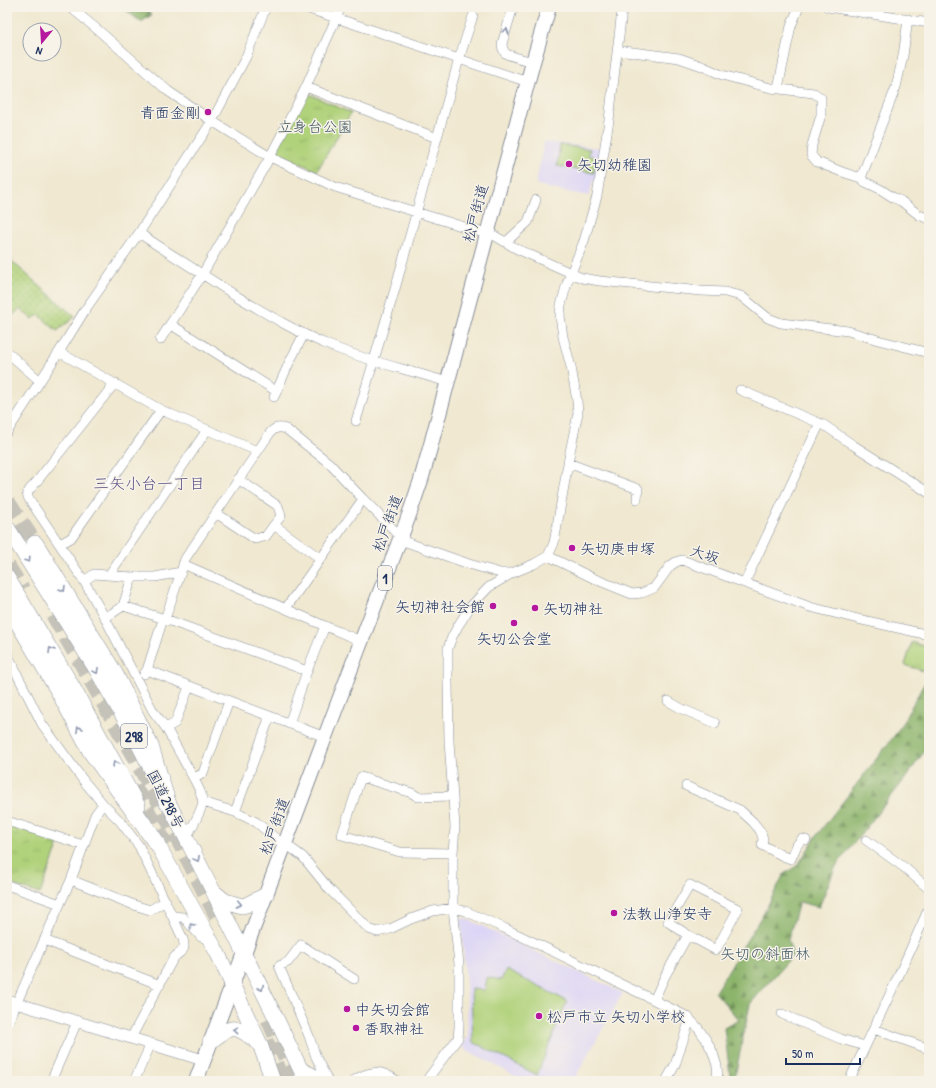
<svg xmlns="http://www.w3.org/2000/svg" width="936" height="1088" font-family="'Patrick Hand','Klee One',sans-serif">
  <defs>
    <pattern id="grass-dots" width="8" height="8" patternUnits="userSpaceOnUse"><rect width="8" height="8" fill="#b0d27a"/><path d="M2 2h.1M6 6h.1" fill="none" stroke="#97b56c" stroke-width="1.8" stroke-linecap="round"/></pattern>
    <pattern id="forest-firs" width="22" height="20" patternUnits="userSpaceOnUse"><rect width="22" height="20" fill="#8cb46a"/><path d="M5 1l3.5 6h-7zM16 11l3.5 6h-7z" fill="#72935a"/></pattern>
    <pattern id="park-tufts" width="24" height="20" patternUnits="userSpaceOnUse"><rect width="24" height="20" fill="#b0d27a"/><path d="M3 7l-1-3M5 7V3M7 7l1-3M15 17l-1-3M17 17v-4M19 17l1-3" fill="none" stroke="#97b56c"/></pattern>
  </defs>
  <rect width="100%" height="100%" fill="#f7f3e8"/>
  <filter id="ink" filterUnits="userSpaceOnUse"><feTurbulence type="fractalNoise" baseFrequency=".025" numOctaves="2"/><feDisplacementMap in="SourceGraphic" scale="8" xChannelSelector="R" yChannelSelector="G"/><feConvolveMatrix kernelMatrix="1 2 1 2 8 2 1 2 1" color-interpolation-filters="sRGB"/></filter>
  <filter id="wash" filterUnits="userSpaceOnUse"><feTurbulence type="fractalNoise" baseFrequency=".012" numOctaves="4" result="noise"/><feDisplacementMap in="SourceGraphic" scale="16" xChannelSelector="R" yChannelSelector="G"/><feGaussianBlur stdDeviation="0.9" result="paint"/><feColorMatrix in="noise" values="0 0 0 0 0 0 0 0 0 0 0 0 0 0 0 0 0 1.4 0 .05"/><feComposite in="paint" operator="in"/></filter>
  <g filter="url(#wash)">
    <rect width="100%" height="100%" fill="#f0e8d0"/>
    <path fill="#ddd5f6" d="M544,142l57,6 -5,32h-3l-4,16 -38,-7 -15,-5z
      M465,918l158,75 -50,88h-49l-62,-34 6,-11 -1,-40 -6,-76z"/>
    <path fill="url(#grass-dots)" stroke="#66806c" d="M7,257l68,60 -18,14 -18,-16 -7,4 -12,-10 -7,6 -6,-6z"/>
    <path fill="url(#forest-firs)" stroke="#547264" d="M122,7h21l9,8 -11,7z
      M929,680v65l-25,35 -68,86 -17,41 -20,-5 -11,38 5,15 -43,49 -16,77h-5l1,-6 -6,-47 15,-8 -24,-28 51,-83 18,-35 14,-9 19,-30 81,-104 26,-47z"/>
    <path fill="url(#park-tufts)" stroke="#66806c" d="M305,92l46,21 -34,58 -41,-19z
      M912,642l17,6v25l-24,-8z
      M7,825l53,16 -20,53 -33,-11z"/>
    <path fill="#b0d27a" stroke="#66806c" d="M560,145l30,4 -2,6 7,2 -1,16 -37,-7z
      M506,970l61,31 -30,74 -64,-33 -2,-53 14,1 2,-13 14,3z"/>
  </g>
  <g filter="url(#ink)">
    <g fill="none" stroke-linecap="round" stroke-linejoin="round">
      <path stroke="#c5c3b9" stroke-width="17" stroke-dasharray="17 8" stroke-linecap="butt" d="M7,502l28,42
        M7,566l15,24
        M54,615l34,59 67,119 64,126
        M134,787l32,59
        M269,1019l27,62
        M265,1041l17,40"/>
      <defs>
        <path id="minor" d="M70,7l28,23 70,61 44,30 58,36 65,30 152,47 8,2 22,13 65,29 18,3 101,10 24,1 16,4 27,22 13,5 67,8 30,9 51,13
          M303,7l225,75
          M513,7l-11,37c0,3 1,6 3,9 6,4 21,7 28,9
          M828,7l101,16
          M617,50l62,8 23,8 20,9 49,13 43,5 7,5v17l-9,30 -1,10 6,7 25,10 19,6 4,4 15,7 14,9 7,3 18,14 10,4
          M306,87l131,51
          M778,88l13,-62 8,-19
          M861,178l35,-91 7,-31 5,-37
          M139,233c34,23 69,45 104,67 27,16 54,32 83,44 39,17 81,25 121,38
          M506,242l22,-20 8,-22
          M170,324l106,67
          M160,340l42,-65 68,-118 36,-70 35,-80
          M7,352l33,29
          M59,352l102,58 96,41
          M115,383l-81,102 -4,4 -3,5 2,5 55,82 21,37 48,93 13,17 28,51 6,12 3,11 32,10 21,10 29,24 6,2 12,9 26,32 40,40 8,3 13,-3 21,-10 22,-8 20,-3 12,3 39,17 150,72 34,17 10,11 9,13 6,12 4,13 1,15
          M740,390l84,35 29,20 76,48
          M274,397l15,-34 15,-29
          M356,421l39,-132 64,-230 14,-43
          M7,432l52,-80 26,-42 54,-77 73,-112 34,-64 20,-50
          M568,463l70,26 -1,10
          M238,479l40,27 3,10 -7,9 47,34
          M216,513l39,26 11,-3 8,-11
          M60,544l11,-6 90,-128
          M548,556l6,-13 16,-91 8,-39 -1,-12 -6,-34 -8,-30 -3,-21 1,-11 6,-22 17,-42 13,-45 12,-76 12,-101 1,-12
          M183,564l142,62 36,15
          M109,575l98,-145
          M84,581l10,-7 38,3
          M745,582l75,-159
          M123,606l42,13 142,52
          M286,608l77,-109
          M105,618l18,-12 9,-29h23l26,-5
          M165,619l16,-47 4,-13 85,-126c5,-6 9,-6 16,-4l43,34 34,36 43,43 63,22 31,9h12l22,-9 14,-8 47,23 37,15 10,-1 12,-5 16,-22 6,-4 6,-2 128,47 48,12 71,16
          M7,653l6,13 29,58 41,56 20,24 17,17 19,25 44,93c4,15 -4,11 -10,20l-42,79
          M147,670l178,67
          M144,674l3,-4 16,-51
          M668,701l14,8 33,14
          M289,724l18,-53 18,-45
          M166,728l9,-5 14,-36
          M194,779l9,-6 26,-72
          M686,786l54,24 13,12 8,10 2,7 -1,6 21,11 8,3 6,-14 5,-6 4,1
          M452,796l-34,1 -6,-4 -51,-16 -19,58 58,17 53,1
          M235,812l35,-96
          M7,821l76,24
          M186,839c6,-13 14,-24 17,-37
          M866,840l39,28 24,21
          M71,880l63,25 16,5 16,-9
          M7,885l53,19
          M172,916l11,1 18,20 9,3
          M44,940l116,45
          M654,1000l11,-24 23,-41 -20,-13 22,-37 48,24 -22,41 -28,-15
          M782,1014l59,25 24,7
          M7,1025l53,-121 11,-24 24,-65 8,-11
          M874,1029l55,20
          M300,1066l26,13
          M51,1081l26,-59
          M134,1081l17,-37
          M328,1081l-12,-24 -7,-21 -30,-70 9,-4 13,-17 53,34
          M353,1081c16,-11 28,-12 44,0
          M426,1081l32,-43 1,-11v-63l-6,-56v-55l2,-26 -6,-86 -1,-58v-35l4,-11 6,-11 12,-19 19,-20 22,-13
          M666,1081l9,-16 15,-46
          M849,1081l50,-106 30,-67"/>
        <path id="tertiary" d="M7,669l6,-3
          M7,1000l9,3 187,57"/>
        <path id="primary" d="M196,1081l129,-344 83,-219 13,-38 9,-32 103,-386 16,-55"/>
        <path id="trunk" d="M7,527l89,142 38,66 79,156 63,127 30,63
          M7,577l64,107 67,122
          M150,831l68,123 42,90 13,37
          M214,892l11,9 17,5 4,-1 20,-10
          M210,1042c24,-20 27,-16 50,2"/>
        <path id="motorway" d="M35,544l80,131 35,71 17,56
          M7,603l52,88 32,60 65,91"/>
      </defs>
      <use href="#minor" stroke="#868c97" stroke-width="10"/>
      <use href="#tertiary" stroke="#868c97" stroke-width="12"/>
      <use href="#primary" stroke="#868c97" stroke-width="16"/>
      <use href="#trunk" stroke="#868c97" stroke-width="16"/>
      <use href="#motorway" stroke="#868c97" stroke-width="18"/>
      <use href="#minor" stroke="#fff" stroke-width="9"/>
      <use href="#tertiary" stroke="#fff" stroke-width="11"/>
      <use href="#primary" stroke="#fff" stroke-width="14"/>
      <use href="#trunk" stroke="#fff" stroke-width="15"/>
      <use href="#motorway" stroke="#fff" stroke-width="17"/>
    </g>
    <defs><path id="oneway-chevron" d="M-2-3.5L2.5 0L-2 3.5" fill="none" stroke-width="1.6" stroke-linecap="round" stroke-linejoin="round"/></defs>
    <g stroke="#8d97ae">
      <use href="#oneway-chevron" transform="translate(506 31) rotate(-73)"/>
      <use href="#oneway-chevron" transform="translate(28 560) rotate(57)"/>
      <use href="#oneway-chevron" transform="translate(63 589) rotate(59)"/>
      <use href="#oneway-chevron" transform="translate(51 650) rotate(-121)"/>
      <use href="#oneway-chevron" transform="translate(96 671) rotate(59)"/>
      <use href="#oneway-chevron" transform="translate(79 729) rotate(-119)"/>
      <use href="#oneway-chevron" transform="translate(115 764) rotate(-119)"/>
      <use href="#oneway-chevron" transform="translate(197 859) rotate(62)"/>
      <use href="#oneway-chevron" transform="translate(239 904) rotate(11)"/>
      <use href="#oneway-chevron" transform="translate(192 926) rotate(-131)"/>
      <use href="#oneway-chevron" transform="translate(261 988) rotate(63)"/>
      <use href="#oneway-chevron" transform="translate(236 1030) rotate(-174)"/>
    </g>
  </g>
  <g fill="#b5179e" stroke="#f7f3e8" stroke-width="1.5">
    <circle cx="208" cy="112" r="4"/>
    <circle cx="569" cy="164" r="4"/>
    <circle cx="572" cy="548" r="4"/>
    <circle cx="493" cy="606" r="4"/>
    <circle cx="535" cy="608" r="4"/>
    <circle cx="514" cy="623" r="4"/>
    <circle cx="614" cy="913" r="4"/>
    <circle cx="347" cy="1009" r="4"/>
    <circle cx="539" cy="1016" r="4"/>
    <circle cx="356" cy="1028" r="4"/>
  </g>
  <g text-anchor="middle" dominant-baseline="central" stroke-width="3" stroke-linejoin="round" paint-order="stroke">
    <g fill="#f7f3e8" stroke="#5d6a87" stroke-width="1">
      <rect x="378" y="566" width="14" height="24" rx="3"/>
      <rect x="121" y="724" width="26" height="24" rx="3"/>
    </g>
    <g font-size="14" font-weight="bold" fill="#1b2f5e">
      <text x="385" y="578">1</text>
      <text x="134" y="736">298</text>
    </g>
    <g font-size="15" fill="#1b2f5e" stroke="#f7f3e8" text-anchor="start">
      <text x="200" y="112" text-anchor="end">青面金剛</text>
      <text x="577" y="164">矢切幼稚園</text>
      <text x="580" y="548">矢切庚申塚</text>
      <text x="485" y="606" text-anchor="end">矢切神社会館</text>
      <text x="543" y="608">矢切神社</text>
      <text x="514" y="638" text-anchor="middle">矢切公会堂</text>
      <text x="622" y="913">法教山浄安寺</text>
      <text x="355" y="1009">中矢切会館</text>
      <text x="547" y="1016">松戸市立 矢切小学校</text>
      <text x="364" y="1028">香取神社</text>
    </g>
    <g font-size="15" fill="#405865" stroke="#f7f3e8">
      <text x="315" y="126">立身台公園</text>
      <text x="765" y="953">矢切の斜面林</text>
    </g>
    <g font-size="15" fill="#1b2f5e" stroke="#f7f3e8">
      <text transform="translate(475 213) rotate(-75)">松戸街道</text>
      <text transform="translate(387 523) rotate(-70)">松戸街道</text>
      <text transform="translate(705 554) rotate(18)">大坂</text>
      <text transform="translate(166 799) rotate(63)">国道298号</text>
      <text transform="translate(274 826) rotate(-70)">松戸街道</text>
    </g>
    <g font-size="16" fill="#5e5487" stroke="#f7f3e8">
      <text x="149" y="483">三矢小台一丁目</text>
    </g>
  </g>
  <rect width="936" height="1088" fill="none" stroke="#f7f3e8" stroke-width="24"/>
  <g transform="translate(42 42) rotate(198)"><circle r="19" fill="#f7f3e8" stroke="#9fa5b1"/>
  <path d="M0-3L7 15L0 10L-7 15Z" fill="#b5179e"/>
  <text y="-6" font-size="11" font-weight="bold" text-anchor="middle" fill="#1b2f5e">N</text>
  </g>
  <path d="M786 1058v6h74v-6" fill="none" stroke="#1b2f5e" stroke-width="2"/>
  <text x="792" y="1058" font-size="12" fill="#1b2f5e" stroke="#f7f3e8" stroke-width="3" paint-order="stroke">50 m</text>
</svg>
